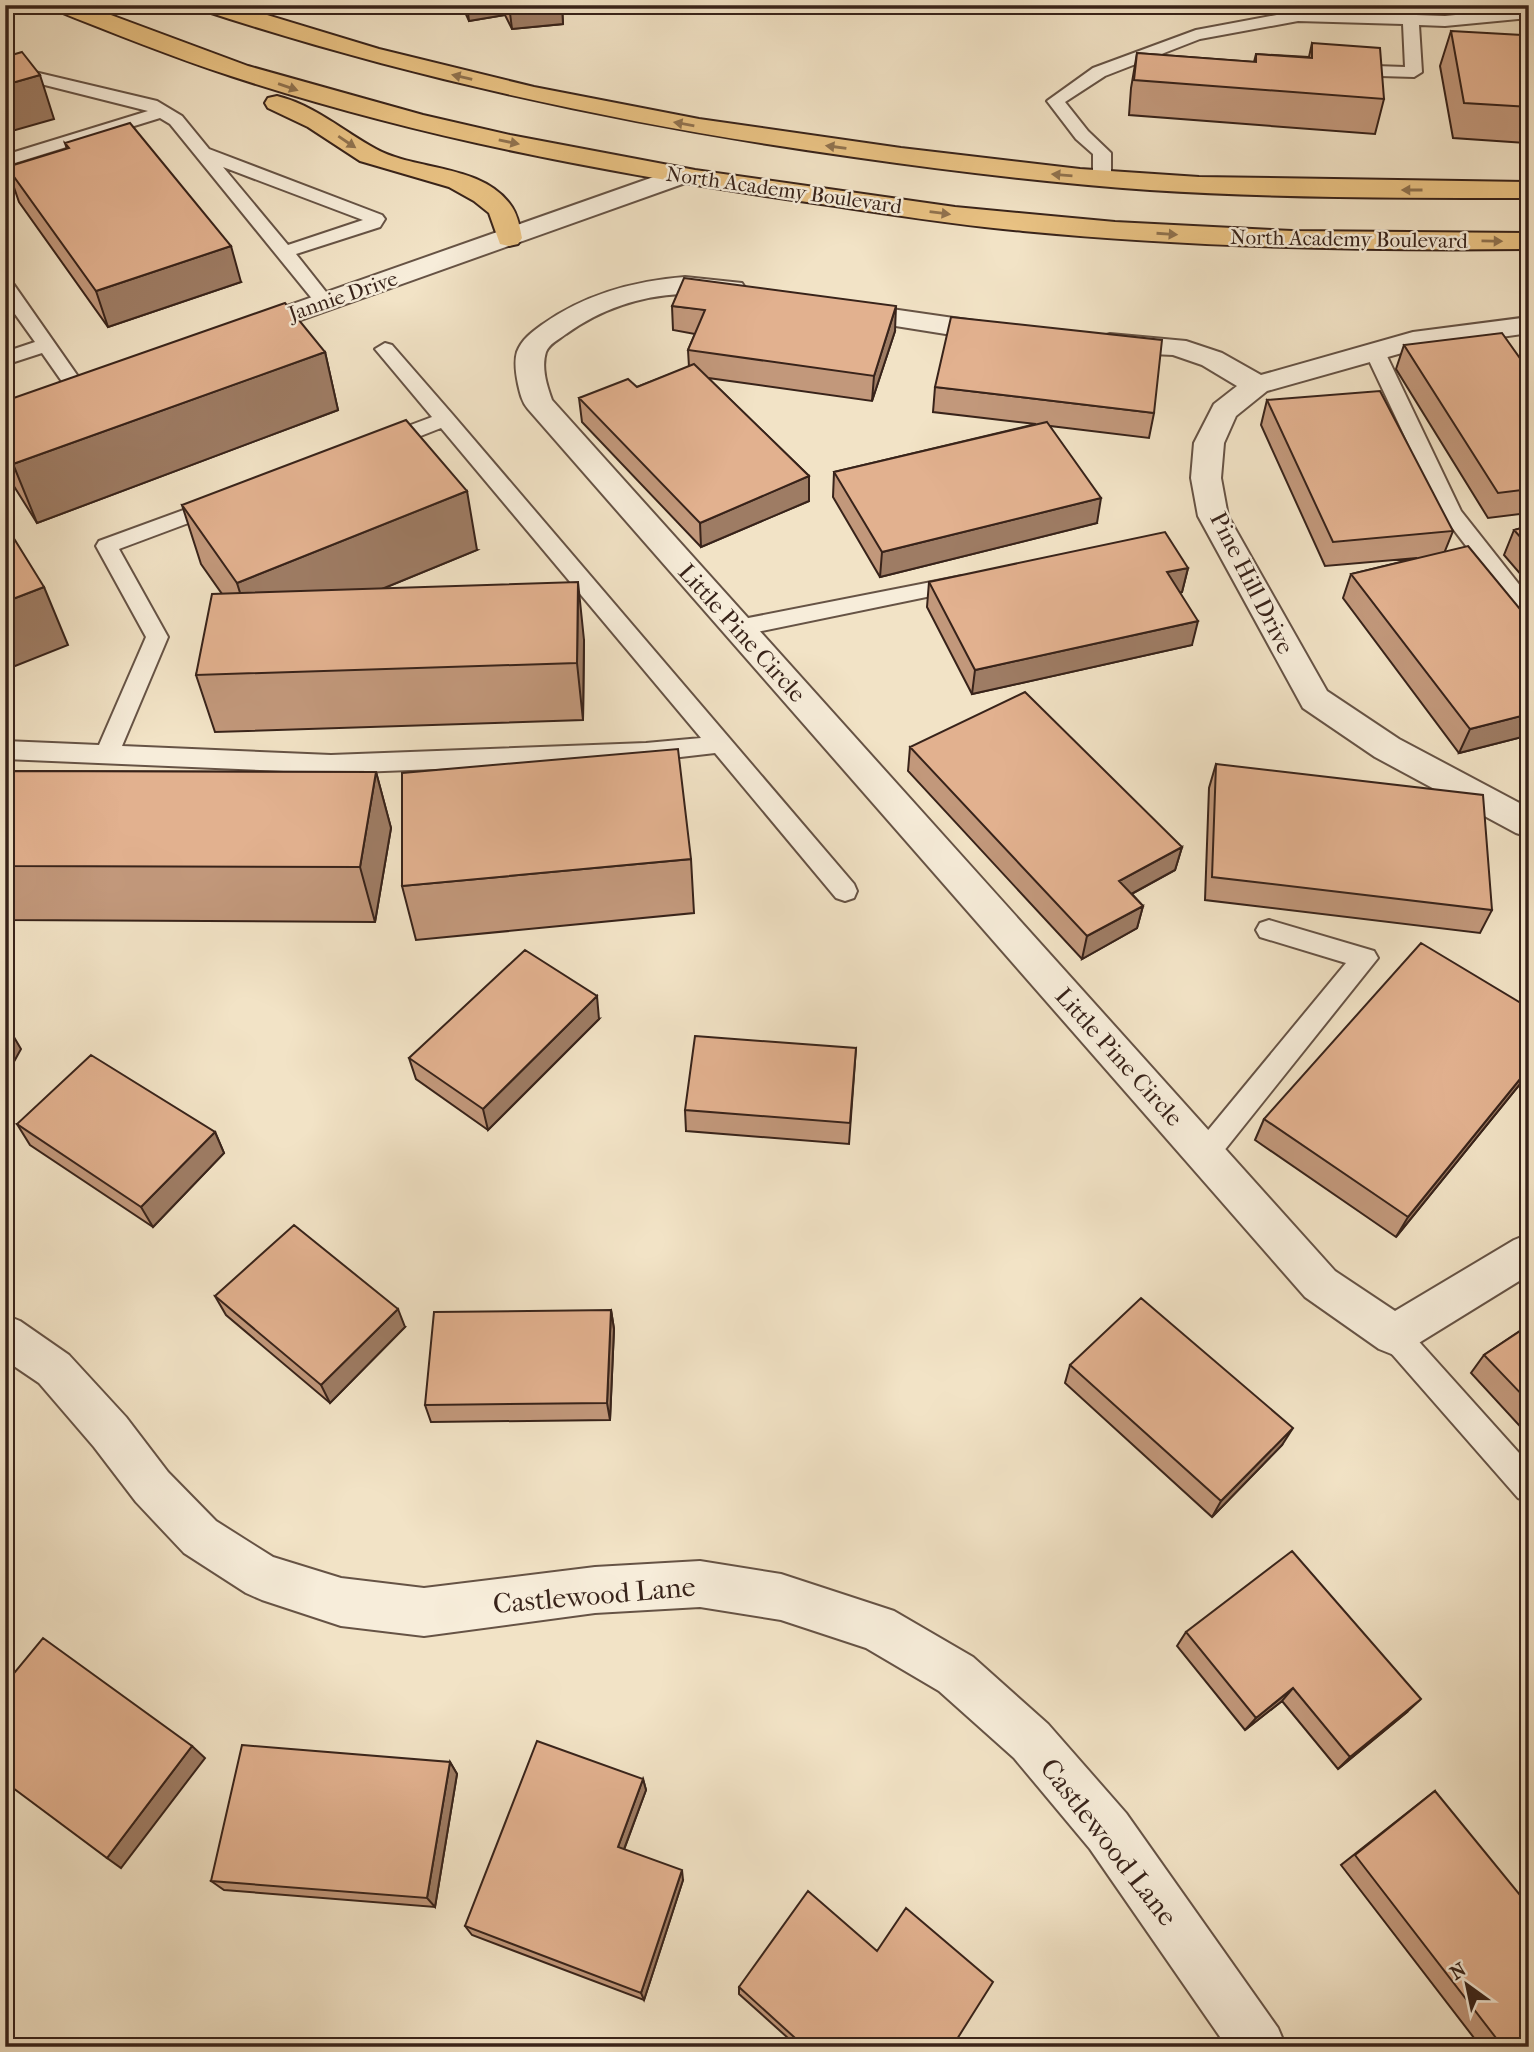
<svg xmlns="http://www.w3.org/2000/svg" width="1534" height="2052" font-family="'IM FELL French Canon',serif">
  <rect width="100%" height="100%" fill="#f2e3c6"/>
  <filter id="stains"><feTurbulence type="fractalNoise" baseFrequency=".00286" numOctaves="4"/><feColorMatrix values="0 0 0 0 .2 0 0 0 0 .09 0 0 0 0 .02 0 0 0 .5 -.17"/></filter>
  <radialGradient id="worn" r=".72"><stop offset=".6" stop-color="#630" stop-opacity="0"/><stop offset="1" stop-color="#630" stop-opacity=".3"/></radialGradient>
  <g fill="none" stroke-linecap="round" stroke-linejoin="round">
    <defs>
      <path id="lane" d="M1529,8v10l-84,8 -26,-1 3,47 -8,5 -68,-2 -8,-5 8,-5 59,2 -2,-43 -105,-3 -98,18 -95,37 -40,26 23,29 23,22v25l-9,5 -9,-5v-24l-17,-15 -29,-38 46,-33 103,-38 102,-19 147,5z
        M5,65l152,36 25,15 27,33 173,66 3,4 -5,8 -84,27 38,48 -9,6 -7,-2 -148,-182 -10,-6 -155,48v-11l143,-44 -143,-36zM223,167l140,53 -75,25z
        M5,280l7,2 72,103 3,4 -3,4h-14l-28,-40 -37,12v-13l30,-10 -30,-42z
        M385,343l7,2 61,70 401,469 3,7 -3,7 -9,3 -9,-3 -121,-145 -69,8 -315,12 -326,-14v-18l94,4 47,-108 -50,-91 3,-5 120,-44 7,2 3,5 -3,5 -107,40 49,88 -46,109 209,9 315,-12 55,-5 -260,-310 -51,20h-14l-3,-5 3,-5 56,-21 -57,-68z
        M1375,346l10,6 76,159 68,86v24l-8,-3 -80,-105 -76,-161z
        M962,576l8,2 3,5 -3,5 -232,48 -8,-3 -3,-5 3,-5 8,-3z
        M1269,920l105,31 4,7 -163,204 -10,4 -10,-4 -4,-8 4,-8 151,-183 -86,-26 -4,-7 4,-7z
        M1394,1322l10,3 125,139v38l-11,-4 -134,-153 -5,-10 5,-10z"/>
      <path id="street" d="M679,168l9,2 4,6 -4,6 -435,155 -10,2 -10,-2 -4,-6 4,-6z
        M685,277l57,6 4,6 -4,6c-19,5 -40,-2 -60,-1 -43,2 -81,15 -116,40 -8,6 -17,10 -20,18 -5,16 1,34 6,48l783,871 60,40 119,-71 15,-6v41l-120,74 -15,6 -15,-6 -74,-52 -777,-888c-6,-7 -8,-16 -10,-25 -2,-10 -4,-22 -1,-32 5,-13 15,-20 26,-28 43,-30 90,-43 142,-47z
        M843,302l159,23 10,3 4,6 -4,6 -10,3 -169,-27 -4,-6 4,-6z
        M1529,317v16l-113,16 -149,42 -31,25 -12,27 -3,35 7,38 99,175 72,48 130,69v29l-13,-4 -141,-76 -72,-49 -105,-192 -7,-38 3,-35 20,-39 23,-18 -35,-21 -29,-10 -63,-3 -10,-3 -4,-6 4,-6 10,-3 76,7 36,12 39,22 152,-43z
        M5,1315l15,6 49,34 57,62 42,55 48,49 57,36 68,21 83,10 171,-21 105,-6 81,13 113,37 79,46 75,67 78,89 152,215 8,19h-59l-137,-198 -76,-91 -75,-67 -73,-43 -85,-28 -81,-13 -105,6 -171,23 -83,-10 -79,-26 -16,-7 -62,-40 -48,-51 -42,-55 -55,-64 -34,-23z"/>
      <path id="highway" d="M51,5h33l164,61 175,49 87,20 185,35 260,37 160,15 177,9 237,2v16c-169,2 -338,-2 -506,-18 -67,-6 -135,-17 -202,-27 -199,-28 -398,-65 -590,-128 -59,-19 -118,-43 -176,-66z
        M198,5h36l145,44 155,38 165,32 202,29 179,21 119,8 330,5v16c-127,0 -253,0 -379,-8 -99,-7 -198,-19 -296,-33 -222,-31 -439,-77 -652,-147z
        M277,96c37,9 66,35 99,53 40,22 108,15 136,58 6,9 8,21 10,31l-4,6 -9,2 -9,-2 -11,-31 -15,-12 -25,-14 -89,-26 -52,-34 -40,-19 -3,-5 3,-5z"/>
    </defs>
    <use href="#lane" stroke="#665345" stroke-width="4"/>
    <use href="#street" stroke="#665345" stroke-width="4"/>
    <use href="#highway" stroke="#38231a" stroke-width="4"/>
    <use href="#lane" fill="#f7edda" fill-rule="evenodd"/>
    <use href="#street" fill="#f7edda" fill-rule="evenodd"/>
    <use href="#highway" fill="#e9c283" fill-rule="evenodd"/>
  </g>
  <path fill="#c2987b" stroke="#38231a" stroke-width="2" d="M433,5h129l1,19 -51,5 -7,-14 -36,6 -6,-13 -29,3z
    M1451,31l78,35v68l-3,9 -73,-5 -13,-72z
    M1312,43l72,56 -9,35 -246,-19 2,-27 6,-35 117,9 2,-8 53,3z
    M65,143l176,139 -133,45 -89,-125 -12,-35 60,-18z
    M672,306l223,25 -23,70 -164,-23 101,98v25l-108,46 -119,-125 -3,-24 58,-11 52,-20 -1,-17 7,-16 -22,-4z
    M1404,345l125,26v142l-41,5 -92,-149z
    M325,352l13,58 -301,113 -32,-51v-71z
    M935,387l219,26 -5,25 -99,-12 47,97 -217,54 -47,-80 1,-25 202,-48 -103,-12z
    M1267,400l186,131 -8,20 84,69v119l-3,-3 -67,17 -116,-155 8,-24 66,-16 -92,8 -64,-141z
    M182,505l295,45 -95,39 202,51 -1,80 -368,12 -19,-57 26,-81 -21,-30z
    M1529,526v58l-25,-29 10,-25z
    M1188,568l-6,24 -2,1 12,52 -220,49 -45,-87 2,-25z
    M910,747l272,100 -7,23 -43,24 11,12 -6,22 -55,31 -174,-188z
    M1216,764l276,146 -12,23 -275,-33 4,-112z
    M5,771l371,1 15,56 -16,94 -370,-2z
    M691,859l3,54 -278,27 -14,-54z
    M599,1019l-111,111 -72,-51 -7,-21z
    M856,1048l-7,96 -163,-13 -1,-21z
    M1529,1073l-133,164 -141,-97 9,-21z
    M17,1124l198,8 9,21 -71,74 -123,-82z
    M215,1296l190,31 -75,76 -104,-88z
    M611,1310l3,19 -4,91 -179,2 -6,-17z
    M1529,1325v111l-58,-63 13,-18z
    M1070,1365l212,80 -70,72 -147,-134z
    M1186,1632l221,80 -69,57 -56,-68 -37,29 -68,-84z
    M450,1762l7,12 -22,133 -211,-17 -13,-9z
    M643,1779l3,11 -22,60 59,30 -39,120 -172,-65 -7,-9z
    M1435,1791l94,256h-48l-140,-182z
    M739,1987l213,60h-154l-59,-53z"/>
  <path fill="#9e7c64" stroke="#38231a" stroke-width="2" d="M433,5h30v3l-29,3z
    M467,5h37l1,10 -36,6z
    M509,5h53l1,19 -51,5z
    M40,75l14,44 -49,14v-48z
    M231,246l10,36 -133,45 -12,-36z
    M896,306l-1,25 -23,70 2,-25z
    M325,352l13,58 -301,113 -24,-59z
    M809,476v25l-108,46 -1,-24z
    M467,491l10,59 -222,91 -18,-58z
    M1101,498l-4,25 -217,54 2,-25z
    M1188,568l-6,24 -20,5 5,-25z
    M578,582l6,58 -1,80 -6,-57z
    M44,587l24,58 -63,25v-68z
    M1198,621l-6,24 -220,49 3,-24z
    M1529,714v16l-3,6 -67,17 11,-24z
    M376,772l15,56 -16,94 -15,-55z
    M1182,847l-7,23 -62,34 6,-23z
    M1143,906l-6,22 -55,31 5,-23z
    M597,996l2,23 -111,111 -5,-21z
    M8,1027l13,22 -16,29v-46z
    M1529,1068v5l-133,164 12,-20z
    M215,1132l9,21 -71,74 -12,-20z
    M398,1309l7,18 -75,76 -9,-18z
    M611,1310l3,19 -4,91 -3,-17z
    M1293,1428l-11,17 -70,72 9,-16z
    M1293,1688l-11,13 -37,29 11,-12z
    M1421,1699l-14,13 -69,57 12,-12z
    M192,1746l13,12 -84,110 -14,-10z
    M450,1762l7,12 -22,133 -8,-9z
    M643,1779l3,11 -25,67 -3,-10z
    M682,1870l1,10 -39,120 -3,-7z"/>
  <path fill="#e2b18f" stroke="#38231a" stroke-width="2" d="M1451,31l71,4 7,31v41l-65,-4z
    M1312,43l68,5 4,51 -250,-19 3,-27 119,9v-8l56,4z
    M22,52l18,23 -35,10v-28z
    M130,123l101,123 -135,45 -89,-124 62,-19 -4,-5z
    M684,278l212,28 -22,70 -186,-26 17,-40 -33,-4z
    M285,303l40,49 -312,112 -8,-12v-51z
    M951,317l211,23 -8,73 -219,-26z
    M1502,333l27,38v118l-31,4 -94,-148z
    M694,364l115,112 -109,47 -121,-125 49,-19 9,8z
    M1380,391l73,140 -120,11 -66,-142z
    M406,420l61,71 -230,92 -55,-78z
    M1047,422l54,76 -219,54 -48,-80z
    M5,524l39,63 -39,15z
    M1529,526v21l-15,-17z
    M1165,532l23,36 -21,4 31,49 -223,49 -46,-88z
    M1468,546l61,74v94l-59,15 -119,-155z
    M578,582l-1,81 -381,12 16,-81z
    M1025,692l157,155 -63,34 24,25 -56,30 -177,-189z
    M678,749l13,110 -289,27v-113z
    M1216,764l267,31 9,115 -280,-33z
    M5,771l371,1 -16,95 -355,-1z
    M1421,943l108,65v60l-121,149 -144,-98z
    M525,950l72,46 -114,113 -74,-51z
    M695,1036l161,12 -6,75 -165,-13z
    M91,1055l124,77 -74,75 -124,-83z
    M294,1225l104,84 -77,76 -106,-89z
    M1141,1298l152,130 -72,73 -151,-136z
    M611,1310l-4,93 -182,2 9,-93z
    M1529,1325v77l-45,-47z
    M1292,1551l129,148 -71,58 -57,-69 -37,30 -70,-86z
    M43,1638l149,108 -85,112 -102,-76v-98z
    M537,1741l106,38 -25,68 64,23 -41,123 -176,-67z
    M242,1745l208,17 -23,136 -216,-17z
    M1435,1791l94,115v141h-26l-148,-192z
    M808,1891l69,60 29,-43 87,74 -41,65h-147l-66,-60z"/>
  <defs><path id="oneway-solid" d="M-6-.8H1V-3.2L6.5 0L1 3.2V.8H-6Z" transform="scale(1.75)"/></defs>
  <g fill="#90724e">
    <use href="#oneway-solid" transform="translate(462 77) rotate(-167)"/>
    <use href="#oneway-solid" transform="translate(288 87) rotate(19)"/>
    <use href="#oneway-solid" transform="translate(684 124) rotate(-170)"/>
    <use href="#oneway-solid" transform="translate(347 142) rotate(34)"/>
    <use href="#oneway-solid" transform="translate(509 142) rotate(12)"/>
    <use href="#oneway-solid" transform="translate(836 147) rotate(-172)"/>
    <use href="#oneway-solid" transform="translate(1062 175) rotate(-175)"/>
    <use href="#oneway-solid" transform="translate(1412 190) rotate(-180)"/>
    <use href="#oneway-solid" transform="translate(940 213) rotate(7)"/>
    <use href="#oneway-solid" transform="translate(1167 234) rotate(4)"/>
    <use href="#oneway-solid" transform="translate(1492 241) rotate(1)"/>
  </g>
  <g text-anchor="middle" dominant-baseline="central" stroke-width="5" stroke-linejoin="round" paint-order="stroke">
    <g font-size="21" fill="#38231a" stroke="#f7edda">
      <text transform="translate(784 190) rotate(8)">North Academy Boulevard</text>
      <text transform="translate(1349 239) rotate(1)">North Academy Boulevard</text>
      <text transform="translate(343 296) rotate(-19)">Jannie Drive</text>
    </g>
    <g font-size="24" fill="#38231a" stroke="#f7edda">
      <text transform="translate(1252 583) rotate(63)">Pine Hill Drive</text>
      <text transform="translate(742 633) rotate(48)">Little Pine Circle</text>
      <text transform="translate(1119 1057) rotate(48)">Little Pine Circle</text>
    </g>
    <g font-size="28" fill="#38231a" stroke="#f7edda">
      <text transform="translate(594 1595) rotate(-5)">Castlewood Lane</text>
      <text transform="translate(1109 1842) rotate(52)">Castlewood Lane</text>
    </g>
  </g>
  <rect width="1534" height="2052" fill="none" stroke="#f2e3c6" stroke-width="28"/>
  <rect x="7" y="7" width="1520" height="2038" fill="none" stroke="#38231a" stroke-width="3.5"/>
  <rect x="14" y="14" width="1506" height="2024" fill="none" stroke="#38231a" stroke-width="2"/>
  <g transform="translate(1467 1985) rotate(327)" stroke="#f7edda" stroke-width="5" paint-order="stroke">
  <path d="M0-5L12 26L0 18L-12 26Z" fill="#38231a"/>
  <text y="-10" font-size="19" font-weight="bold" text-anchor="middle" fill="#38231a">N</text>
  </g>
  <rect width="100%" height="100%" filter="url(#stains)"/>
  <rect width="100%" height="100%" fill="url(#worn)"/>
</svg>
